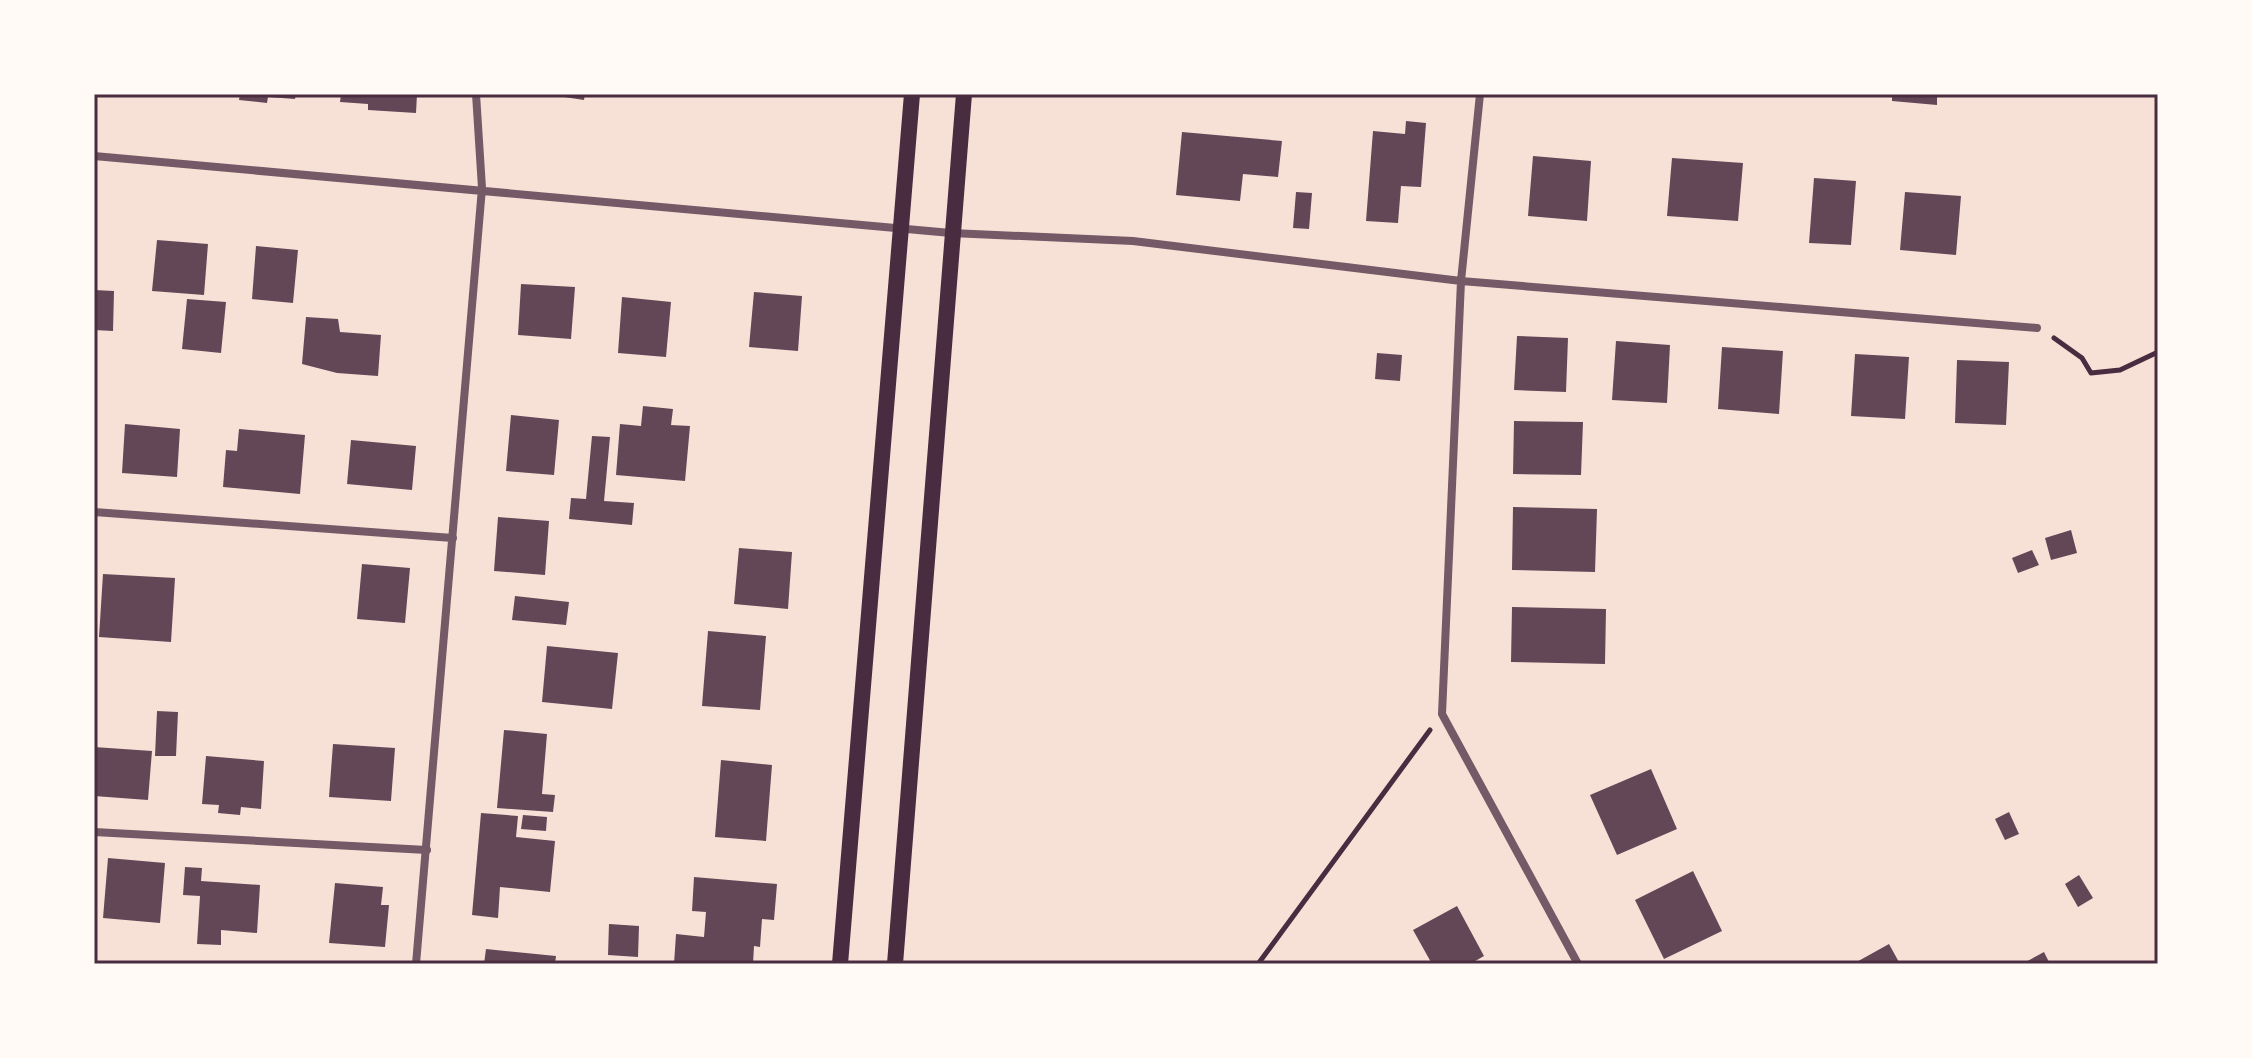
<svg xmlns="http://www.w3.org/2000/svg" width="2252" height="1058" font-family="Barlow,sans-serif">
  <rect width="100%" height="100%" fill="#f7e1d7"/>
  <path fill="#644757" d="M240,94h56l-1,5 -27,-2 -1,6 -28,-3z
    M341,94h76l-1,19 -48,-3v-6l-28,-2z
    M544,94h41l-1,6z
    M1892,94h45v11l-45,-4z
    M1406,121l20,2 -5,64 -20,-1 -3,37 -32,-2 7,-90 32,3z
    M1182,132l100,9 -4,36 -35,-3 -3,27 -64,-6z
    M1533,156l58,5 -4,60 -59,-5z
    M1672,158l71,5 -5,58 -71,-5z
    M1814,178l42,3 -5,64 -42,-2z
    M1296,192l16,1 -3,36 -16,-1z
    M1905,192l56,4 -5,59 -56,-5z
    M157,240l51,4 -4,51 -52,-4z
    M256,246l42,4 -5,53 -41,-4z
    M521,284l54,3 -4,52 -53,-4z
    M94,290l20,1 -1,40 -19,-1z
    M754,292l48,4 -4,55 -49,-4z
    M622,297l49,5 -5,55 -48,-4z
    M187,299l39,3 -5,51 -39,-4z
    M306,317l32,2 2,13 41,3 -3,41 -41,-3 -35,-9z
    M1517,336l51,2 -2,54 -52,-2z
    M1616,341l54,4 -3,58 -55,-3z
    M1722,347l61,4 -4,63 -61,-5z
    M1377,353l25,2 -2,26 -25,-2z
    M1855,354l54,3 -4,62 -54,-3z
    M1957,360l52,2 -3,63 -51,-2z
    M643,406l30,3 -2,16 19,1 -5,55 -69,-6 4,-51 21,2z
    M511,415l48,5 -5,55 -48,-4z
    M1514,421l69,1 -2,53 -68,-1z
    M125,424l55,5 -3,48 -55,-4z
    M239,429l66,6 -5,59 -77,-7 3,-37 11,1z
    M592,436l18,1 -6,64 30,2 -2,22 -63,-6 2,-21 15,1z
    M351,440l65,6 -4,44 -65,-6z
    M1513,507l84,2 -2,63 -83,-2z
    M498,517l51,4 -4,54 -51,-4z
    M2071,530l6,23 -26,7 -6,-22z
    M739,548l53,4 -4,57 -54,-5z
    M2032,550l7,15 -21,8 -6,-15z
    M362,564l48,4 -5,55 -48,-4z
    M103,574l72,4 -4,64 -72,-5z
    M515,596l54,6 -3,23 -54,-5z
    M1512,607l94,2 -1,55 -94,-2z
    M708,631l58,5 -6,74 -58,-4z
    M547,646l71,7 -6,56 -70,-7z
    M157,711l21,1 -2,44h-21z
    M504,730l43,4 -5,60 13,1 -2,17 -56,-4z
    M333,744l62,4 -4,53 -62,-4z
    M94,747l58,4 -4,49 -54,-4z
    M206,756l58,5 -3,48 -20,-2 -1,8 -22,-2 1,-8 -17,-1z
    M721,760l51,5 -6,76 -51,-4z
    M1651,769l26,60 -60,26 -27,-60z
    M2009,812l10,22 -14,6 -10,-21z
    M481,813l37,3 -2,21 39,4 -5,51 -50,-5 -2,31 -26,-3z
    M523,815l24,2 -1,14 -25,-2z
    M108,858l57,5 -5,60 -57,-5z
    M185,867l17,1 -1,13 59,4 -3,48 -36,-3v15l-24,-1 3,-48 -17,-1z
    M1693,871l29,60 -58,28 -29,-59z
    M2079,875l14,23 -15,9 -13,-23z
    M694,877l83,7 -3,36 -12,-1 -2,28 -6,-1 -1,18h-79l2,-30 28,3 2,-25 -14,-1z
    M335,883l48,4 -2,18h8l-4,42 -56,-4z
    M1457,906l27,50 -14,8h-38l-19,-34z
    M609,924l30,2 -1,31 -30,-2z
    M1889,944l11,20h-47z
    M486,949l70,7 -1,8h-71z
    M2044,952l6,12h-28z"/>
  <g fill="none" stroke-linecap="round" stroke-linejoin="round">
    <path stroke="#4a2c40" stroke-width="5" d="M2054,338l28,20 9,15 29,-3 38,-18
      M1258,964l172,-234"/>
    <path stroke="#755966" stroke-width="8" d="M1480,94l-19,187 -19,433 136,250
      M94,156l857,77 182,8 328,40 576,47
      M94,512l359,26
      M94,832l333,18
      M416,964l66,-776 -6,-94"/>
    <path stroke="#4a2c40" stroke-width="16" d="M840,964l72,-870
      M895,964l69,-870"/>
  </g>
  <rect width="2252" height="1058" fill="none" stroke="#fffaf5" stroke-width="192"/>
  <rect x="96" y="96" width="2060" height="866" fill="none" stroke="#4a2c40" stroke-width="3"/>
</svg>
